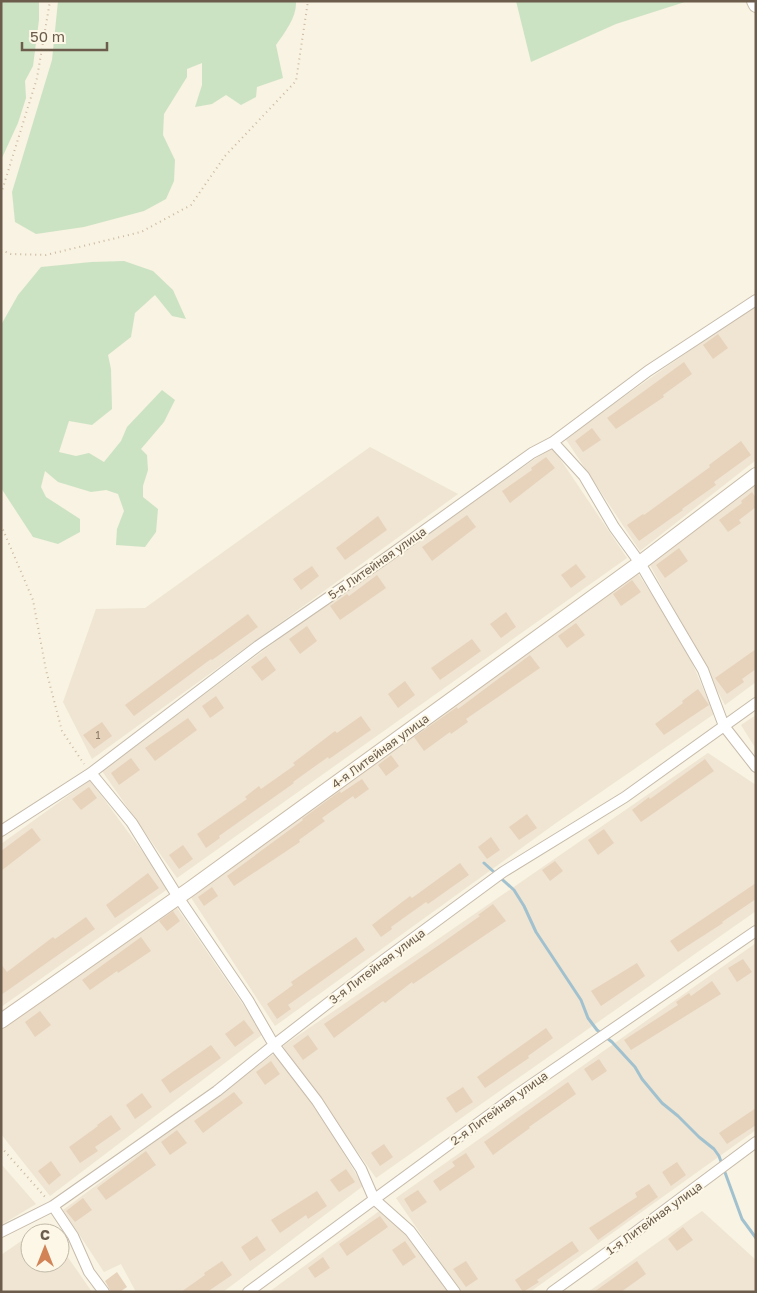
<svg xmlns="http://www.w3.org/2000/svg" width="757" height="1293" font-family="'Golos Text',sans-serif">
  <rect width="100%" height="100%" fill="#f8f3e2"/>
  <path fill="#efe5d2" d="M756,304v156l-116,91 -75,-113z
    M370,447l88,47 -366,265 -29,-57 33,-93 49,-1z
    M552,447l75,111 -450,320 -75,-107 205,-153z
    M756,485v197l-31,23 -75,-140z
    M637,572l47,72 30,70 -158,109 -281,203 -85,-130z
    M756,715v34l-15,-24z
    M708,753l48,32v126l-380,267 -93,-132z
    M90,780l79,108 -168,119v-163z
    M175,905l88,129 -213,162 -49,-62v-105z
    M756,943v187l-226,162h-69l-65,-94z
    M275,1053l39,50 49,83 -140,106h-87l-15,-28 -17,8 -41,-62z
    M1,1164l35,40 -35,21z
    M382,1209l28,29 39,54h-180z
    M702,1211l54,49v32h-168z
    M30,1235v28h30v-17l32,46h-91v-37z"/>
  <path fill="#cce3c3" d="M1,1h38v19l-6,46 -8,15 1,17 -8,25 -17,37z
    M58,1h238c1,16 -11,31 -20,44l7,33 -26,9 -1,10 -15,8 -15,-10 -14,9 -17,3 7,-22v-22l-15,6v8l-23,37 -1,21 12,25 -1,21 -8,18 -22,12 -60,16 -48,7 -21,-12 -3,-30 40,-132z
    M516,1h172l-72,23 -85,38z
    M124,261l29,10 20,19 13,29 -14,-3 -17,-21 -20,18 -4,24 -23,18 3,14 1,40 -20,16 -23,-4 -10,31 17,4 13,-3 15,9 17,-21 6,-14 35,-37 13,10 -11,22 -23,27 6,6 1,15 -5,16v11l15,12 -2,23 -11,15 -29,-2 1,-16 7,-18 -6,-17 -12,-4 -15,2 -33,-10 -13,-11 -4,16 5,10 34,22v13l-22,12 -25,-7 -32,-49v-163l17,-30 23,-28 50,-5z"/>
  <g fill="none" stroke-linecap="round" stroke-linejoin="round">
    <path stroke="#a2c1cf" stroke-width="3" d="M484,863l30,27 10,16 12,26 45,68 7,18 9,12 15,12 23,25 7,12 20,24 16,13 21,21 15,12 5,7 23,63 14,19"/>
  </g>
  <path fill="#e7d3bc" d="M718,334l10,14 -15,11 -10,-14z
    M684,362l8,12 -29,21 1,2 -48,32 -9,-11z
    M592,428l9,12 -18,12 -8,-11z
    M741,441l10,14 -37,27 2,3 -34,24 1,1 -44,31 -12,-16 16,-11 1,1 66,-48 -1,-2z
    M546,457l9,11 -45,35 -8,-12 30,-21 -1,-2z
    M752,492l4,6v9l-17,13 2,3 -13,9 -9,-12 23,-17 -1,-2z
    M467,515l9,12 -44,34 -10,-14z
    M378,516l9,14 -42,30 -9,-12z
    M679,548l9,13 -23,17 -9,-13z
    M576,564l10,13 -15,11 -10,-13z
    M312,566l7,10 -18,14 -8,-11z
    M377,575l9,13 -46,32 -10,-14 17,-12 2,2z
    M632,580l9,12 -20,14 -8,-12z
    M506,612l10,15 -15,11 -11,-14z
    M248,614l10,13 -46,33 -1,-1 -77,57 -9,-11z
    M576,623l9,12 -18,13 -9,-12z
    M307,626l10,15 -17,13 -11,-15z
    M472,639l9,12 -41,29 -9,-12z
    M756,649v20l-14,10 2,3 -17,12 -12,-16z
    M530,655l10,13 -74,51 2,3 -17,12 -1,-2 -26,19 -10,-14 43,-30 1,2z
    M266,656l10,14 -14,11 -11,-14z
    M405,681l10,14 -17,13 -10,-14z
    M698,689l11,16 -45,30 -9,-11 28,-21 -1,-2z
    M216,696l8,12 -14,10 -8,-12z
    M361,716l10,14 -42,29 -1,-2 -35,25 1,1 -75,53 1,2 -14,10 -9,-14 50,-35 -2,-2 14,-11 2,3 34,-24 -2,-2 42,-32 2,2z
    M188,718l9,12 -42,31 -10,-13z
    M102,722l10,14 -18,13 -11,-14z
    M391,755l8,11 -13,10 -8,-11z
    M131,758l9,12 -21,15 -8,-12z
    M705,759l9,12 -73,51 -9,-12 17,-13 1,2z
    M362,779l7,10 -14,10 -2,-3 -31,22 3,3 -26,19 1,2 -66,44 -7,-10 76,-56 -1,-1 38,-28 1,2z
    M89,787l8,11 -16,12 -9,-11z
    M527,814l10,14 -18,12 -10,-13z
    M32,828l9,12 -40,31v-20z
    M604,829l10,14 -16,12 -10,-15z
    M491,837l9,13 -13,9 -9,-12z
    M183,845l10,14 -14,10 -10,-14z
    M555,861l8,10 -13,10 -8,-11z
    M460,863l9,12 -41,29 -2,-2 -35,25 1,2 -11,8 -9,-12 38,-29 2,2z
    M148,873l11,15 -44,30 -9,-13z
    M756,883v16l-34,23 1,1 -45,29 -8,-11z
    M212,887l6,9 -14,10 -6,-9z
    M493,904l13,17 -93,63 -1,-2 -27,21 -2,-2 -49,37 -10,-14 118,-81 38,-27 -2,-1z
    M173,911l7,10 -13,10 -8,-10z
    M86,917l9,12 -94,66v-31l6,8 46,-35 2,2z
    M141,937l10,14 -33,22 -1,-2 -27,19 -8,-10z
    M356,937l9,13 -77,55 3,4 -14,10 -10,-15 26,-19 -2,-3z
    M743,959l9,13 -15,10 -9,-14z
    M637,963l8,13 -44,30 -10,-15z
    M712,981l9,13 -90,56 -7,-10 54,-35 -2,-3 13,-9 2,3z
    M40,1011l11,14 -16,12 -10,-15z
    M244,1020l10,13 -19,14 -10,-13z
    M546,1028l7,10 -25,18 1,2 -44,30 -8,-11z
    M308,1035l10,14 -15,11 -10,-14z
    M211,1045l10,13 -51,35 -9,-13z
    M599,1059l8,12 -15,10 -8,-12z
    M271,1061l9,13 -15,11 -9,-13z
    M568,1082l8,12 -47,33 1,1 -37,27 -9,-13z
    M463,1087l10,15 -17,11 -10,-15z
    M234,1092l9,11 -40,30 -9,-12z
    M142,1093l10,14 -17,12 -9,-14z
    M756,1108v17l-29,19 -8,-11z
    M111,1115l10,14 -26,18 3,4 -18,12 -11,-16 29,-21 -1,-1z
    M177,1130l10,13 -17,12 -9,-13z
    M384,1144l9,13 -13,9 -9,-13z
    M146,1151l10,14 -50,35 -9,-12z
    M466,1153l9,14 -35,24 -7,-10 22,-15 -3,-4z
    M51,1161l10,14 -12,10 -11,-14z
    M677,1162l9,13 -15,11 -9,-14z
    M346,1169l9,13 -16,10 -9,-12z
    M649,1184l9,13 -60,43 -9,-12 48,-31 -2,-4z
    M418,1190l9,12 -15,10 -8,-13z
    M317,1191l10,15 -19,13 -2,-4 -26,18 -9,-13z
    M83,1198l9,12 -17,12 -9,-11z
    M380,1216l8,11 -41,29 -8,-12z
    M683,1227l10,13 -16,11 -9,-12z
    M257,1236l9,14 -16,11 -9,-14z
    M405,1241l11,16 -13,9 -11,-16z
    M572,1241l7,10 -42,29 2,2 -16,10 -8,-12z
    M323,1257l7,11 -15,10 -7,-10z
    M222,1261l10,14 -25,17h-26l24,-17 -1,-2z
    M466,1261l12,18 -12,8 -13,-18z
    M637,1261l9,13 -25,18h-27z
    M117,1272l10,15 -7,5h-9l-6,-11z"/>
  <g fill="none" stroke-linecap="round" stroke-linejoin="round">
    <defs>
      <path id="street" d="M553,442l31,34 30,51 26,36 63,107 21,56 32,41
        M91,773l41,50 46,74 70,103 26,45 43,56 44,68 13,30 36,32 45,61
        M1,831l90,-58 167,-127 132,-91 142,-102 21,-11 95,-71 108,-71
        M53,1206l20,30 16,36 15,20
        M1,1232l52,-26 164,-115 57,-46 111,-86 118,-87 122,-75 131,-94
        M248,1292l267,-196 241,-165
        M552,1292l82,-59 122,-91"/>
      <path id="secondary" d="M754,1l2,4
        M1,1021l189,-132 450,-326 116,-88"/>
    </defs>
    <use href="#street" stroke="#c7bbab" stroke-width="12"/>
    <use href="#secondary" stroke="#cabca9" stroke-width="16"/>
    <path stroke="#ceb9a1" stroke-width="2" stroke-dasharray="1 4" stroke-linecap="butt" d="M1,194l36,-116 13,-77
      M1,250l10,4 35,1 95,-23 50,-27 34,-49 71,-75 12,-80
      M1,525l32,75 13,70 16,61 22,33
      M1,1147l45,51"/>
    <use href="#street" stroke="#fff" stroke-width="10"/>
    <use href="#secondary" stroke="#fff" stroke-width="14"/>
  </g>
  <g text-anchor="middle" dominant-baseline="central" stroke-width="4" stroke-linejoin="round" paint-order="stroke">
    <g font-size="10" fill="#8b7a68">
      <text x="98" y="735">1</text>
    </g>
    <g font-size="12" fill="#6c5c4c" stroke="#fcf7e7">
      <text transform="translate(377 563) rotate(-35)">5-я Литейная улица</text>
      <text transform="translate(380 751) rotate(-36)">4-я Литейная улица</text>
      <text transform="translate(377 966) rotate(-37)">3-я Литейная улица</text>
      <text transform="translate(499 1108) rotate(-36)">2-я Литейная улица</text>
      <text transform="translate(654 1218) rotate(-36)">1-я Литейная улица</text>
    </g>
  </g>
  <rect width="757" height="1293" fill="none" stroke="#6c5c4c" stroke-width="5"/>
  <g transform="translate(45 1248)"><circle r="24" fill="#fcf7e7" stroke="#c2b9a9"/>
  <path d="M0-4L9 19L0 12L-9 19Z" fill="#d28457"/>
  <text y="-8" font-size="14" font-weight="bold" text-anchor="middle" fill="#6c5c4c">С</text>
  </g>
  <path d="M22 42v8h85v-8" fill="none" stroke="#6c5c4c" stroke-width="2.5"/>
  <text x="30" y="42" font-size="15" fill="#6c5c4c" stroke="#fcf7e7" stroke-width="4" paint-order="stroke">50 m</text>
</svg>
